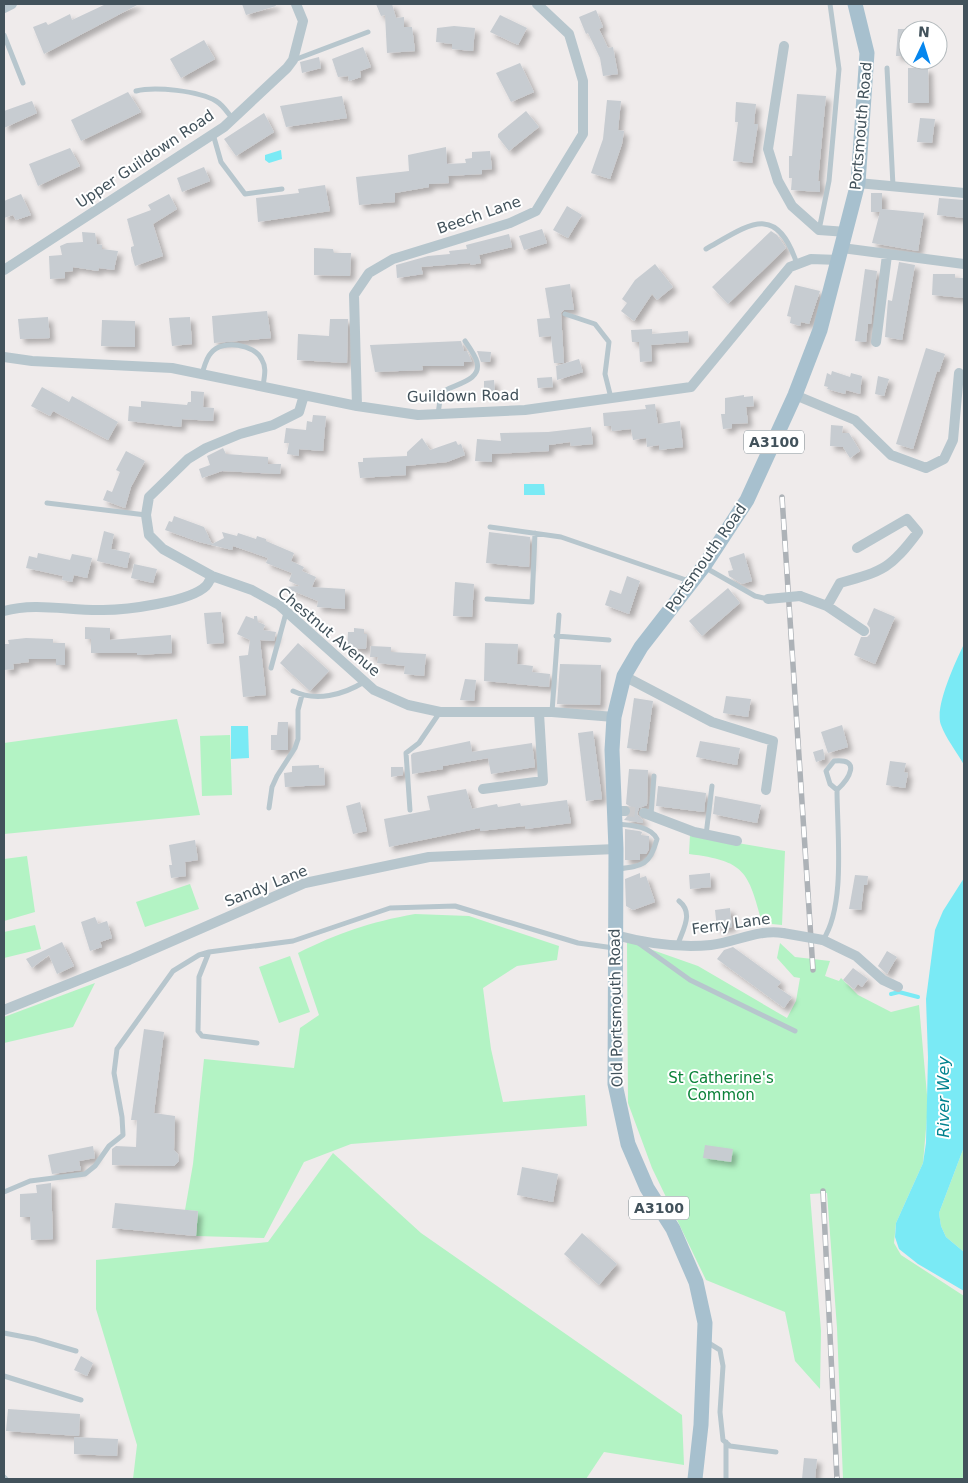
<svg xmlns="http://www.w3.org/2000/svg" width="968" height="1483" font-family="'DejaVu Sans',sans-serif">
  <defs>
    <filter id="shadow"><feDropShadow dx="4.5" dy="4.5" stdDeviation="2.5" flood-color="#0004"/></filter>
  </defs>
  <rect width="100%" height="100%" fill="#efebeb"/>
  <path fill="#b3f3c4" d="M177,719l23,96 -196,19v-91z
    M230,735l2,60 -30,1 -2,-60z
    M690,835l95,16 -3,74 -20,-2c-14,-52 -17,-62 -73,-69z
    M27,856l8,56 -31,9v-62z
    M190,884l9,25 -54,18 -9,-25z
    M415,914l54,2 90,30 -2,14 -40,6 -34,22 8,61 12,53 82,-7 2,31 -236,18 -47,18 -40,76 -68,-2 2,-25 -13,-1 8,-46 11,-105 90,9 6,-40 19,-13 -21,-62c40,-20 72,-31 117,-39z
    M35,925l6,24 -37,9v-26z
    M627,941l71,25 89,52 9,-17 4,-23 -6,-1 -17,-19 3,-15 15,14 35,4 -5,15 14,5 2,-3 17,17 33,17 28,-7 9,101 -5,57 -27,60 -2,20 7,12 63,41v183h-121l-6,-151 -10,-135 -17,1 11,137 -1,58 -25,-28 -10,-49 -79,-32 -54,-112 -24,-65z
    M290,956l20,56 -31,11 -20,-56z
    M95,983l-22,44 -69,16v-26z
    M964,1147v105l-18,-15 -5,-11 -2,-13z
    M333,1153l88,80 261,182 2,50 -80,-13 -18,27h-453l4,-34 -41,-136v-49l172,-18z"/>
  <path fill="#7aeaf5" d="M281,150l1,9 -13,4 -4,-3v-5z
    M524,484h20l1,11h-21z
    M964,644v121c-7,-13 -18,-26 -23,-40 -7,-18 15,-64 23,-81z
    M231,726h17l1,32 -18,1z
    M964,878v269l-25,66 2,13 5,11 18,15v39l-46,-27 -19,-15 -4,-12 1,-14 27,-60 3,-20 2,-86 -2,-58 9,-69 8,-19z"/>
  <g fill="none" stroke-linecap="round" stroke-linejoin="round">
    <path stroke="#7aeaf5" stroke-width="4" d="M891,994l8,-2 19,5"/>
  </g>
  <path fill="#c7ccd1" filter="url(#shadow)" d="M106,4h33l-95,50 -11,-27 13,-5 2,3 22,-11 2,6z
    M242,4h33l1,2 -30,9z
    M376,4h16l4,14 8,-1v10h8l3,24 -28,2 -2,-38 -4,1z
    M596,10l7,17 -4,2 9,19 5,-1 5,27 -15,2 -3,-18 -12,-25 -2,1 -7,-17z
    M500,15l27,13 -9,17 -28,-13z
    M454,26l21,2 -2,23 -21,-2v-5l-16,-2 1,-14z
    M898,29h10v27h-12z
    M204,40l11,19 -34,19 -11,-19z
    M363,47l8,20 -11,4 1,6 -12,4 -1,-5 -10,1 -6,-18z
    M319,57l2,11 -19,5 -2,-11z
    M520,63l14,29 -23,10 -15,-29z
    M908,68h20l1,35h-21z
    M128,92l13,20 -60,29 -10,-21z
    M797,94l29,2 -8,85h2v11l-29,-2 1,-12h-3v-22h3z
    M342,96l5,22 -61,9 -6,-21z
    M607,100l14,1 -3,29 6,1 -2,13 -12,35 -19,-6 12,-34z
    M32,101l5,12 -33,15v-17z
    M736,102l20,2 -2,20h4l-6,39 -19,-2 5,-39h-3z
    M526,111l13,16 -30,24 -11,-14v-3z
    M264,113l10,19 -38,24 -12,-17z
    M920,118l15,1 -3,24 -15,-1z
    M446,147l1,17 19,-1 -1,-4 7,-1v-6l18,-1 2,18 -10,1v4l-34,2 1,7 -20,1v3l-34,6v9l-36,3 -3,-28 53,-6 -1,-16z
    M70,148l10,18 -42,20 -9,-22z
    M204,167l6,14 -28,11 -5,-14z
    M325,185l5,26 -72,11 -2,-24 43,-5 -1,-4z
    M871,193h11v16l42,4 -6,38 -46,-8 8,-31h-9z
    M21,194l10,21 -15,5 -3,-5 -9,3v-17z
    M169,194l8,15 -24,15 10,32 -28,10 -4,-15v-4l3,-1 -7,-27 24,-9 -3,-5z
    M939,198l25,2v18l-27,-3z
    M567,206l15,9 -14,23 -15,-8z
    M542,229l5,14 -23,7 -5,-14z
    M771,231l6,4 9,13 -58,56 -16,-17z
    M82,232l13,1 2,11 5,1v4l16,2 -4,19 -15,-2 -1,3 -25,-4v4l-8,1v6l-15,1 -1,-23 13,-1 -2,-9 7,-3 16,-1z
    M509,234l3,13 -33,8 2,8 -10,2 -1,-2 -49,4 2,7 -26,4 -1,-13 32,-9 22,-2 -1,-3 18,-2 -1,-4z
    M314,248l19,1 1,4h17l-1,23 -36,-1z
    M899,262l16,3 -13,75 -17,-3 3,-37 4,1z
    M655,264l18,23 -16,13 -5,-6 -18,27 -13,-10 6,-8 -5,-4 13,-19z
    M865,269l12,2 -6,53h-3l-2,18h-4l-7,-1z
    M933,274h22v4h9v20l-32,-3z
    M570,284l4,26h-10l-3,3 3,50h-10l-3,-27 -12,1 -2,-18 13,-1 -5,-30z
    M795,285l25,6 -11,33 -8,-2 -1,4 -10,-3 1,-6 -4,-1z
    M267,311l4,27 -57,5 -2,-27z
    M48,317l2,21 -30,1 -2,-20z
    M190,317l2,27 -20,2 -3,-28z
    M330,319h18l-1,44 -50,-3 1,-26 31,2z
    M102,320l33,1v26l-34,-1z
    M652,329v5l36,-3 1,11 -38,3 1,16 -12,1 -1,-20h-7l-1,-12z
    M461,341l3,10h3l5,11h-8v4h-42l1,4 -48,2 -5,-27z
    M926,348l19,6 -6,18 -2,-1 -24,78 -17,-5z
    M477,351l14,1 -1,10h-9z
    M579,359l4,13 -26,8 -1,-14z
    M832,371l18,6 1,-4 11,3 -2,18 -14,-4 -1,4 -18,-5 1,-2 -4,-1 3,-13 4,2z
    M878,376l11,3 -5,17 -9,-2z
    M552,377l1,10 -15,1 -1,-10z
    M494,380l1,12 -11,1v-12z
    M42,387l27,15 3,-6 46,26 -10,18 -55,-29 -3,5 -19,-10z
    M191,391l13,1 -1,15 11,1 -1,13 -31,-2 -1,8 -53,-6 1,-15 12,1v-6l46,4 1,-3h3z
    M744,395v2l9,-1 1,10 -8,1 2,16 -16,1v4l-9,1 -2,-15h4v-16z
    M655,404l3,20 22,-3 3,26 -24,3v-5l-12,2 -1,-9 -13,2 -2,-11 -19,2 -1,-5h-7l-1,-13 43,-4 -1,-4z
    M313,415l13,1 -3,35 -24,-2v7l-12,-2 2,-11h-5l2,-15 20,2 1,-9 5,1z
    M831,425l12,1 -1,7h7l11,18 -10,7 -7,-11 -13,-1z
    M591,427l2,17 -22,2 -1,-4 -21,3v6l-57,3v8l-17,-1 2,-22 24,2 -1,-8 48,-1z
    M422,438l8,12 26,-9 2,4 3,-1 4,11 -18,7 -41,4v9l-46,3 -2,-16h5v-4l44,-2v-4z
    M223,448l3,6 42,3v7h13l-1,10 -58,-3 -20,7 -3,-9 11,-4 -3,-9z
    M126,451l19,10 -14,26 -6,21 -22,-8 4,-10 5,2 8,-20 -4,-2z
    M174,516l30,11 8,17 12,-6 -2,-6 15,4 1,-3 18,6 1,-3 9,3v2l28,12 -3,8 13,6 -2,4 14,6 -4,10 33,2v20l-28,-2 1,-6 -35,-14 17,-1 -11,-5 3,-8 -26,-10 2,-5 -35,-12 -1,4 -33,-8 -34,-12 4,-9 3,1z
    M104,531l10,3 -3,15 19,4 -3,15 -30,-7z
    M489,532l41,5 -1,30 -43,-4z
    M38,553l32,7 2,-6 20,4 -5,20 -13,-3 -2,7 -10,-2 1,-4 -37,-8 3,-12 8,2z
    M744,553l8,28 -10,3 -13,-8 -1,-5 5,-1 -4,-12z
    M134,564l23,5 -4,14 -22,-5z
    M627,576l13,5 -11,33 -24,-9 5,-15 11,4z
    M455,582l19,2 -2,33 -19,-1z
    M728,588l12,15 -38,33 -13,-15z
    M874,608l21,9 -20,47 -21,-9 7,-18h6l3,-3v-6l-3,-4z
    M221,612l3,31 -17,1 -3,-31z
    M246,616l8,3v-3h3l1,6 7,3 -2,5 13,2 -2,9 -14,-1 6,55 -23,2 -4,-41 9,-1 2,-15 -13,-6z
    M85,627l25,1v12l61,-5 1,18 -35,2v-2h-46v-14h-6z
    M354,628l10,1v5h3l-1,15 -19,-1 1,-16h6z
    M26,638l27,1v4h12v22h-9v-6h-28l1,3 -16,2 1,5 -10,1v-26h5l-1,-4z
    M298,643l31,28 -19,20 -30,-28z
    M485,643l33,1 -1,20 16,2 -1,6 18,2 -1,13 -65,-6z
    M371,646l20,1v5l35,2 -2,22 -20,-2 1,-8 -28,-3 1,-6h-8z
    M560,664l41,1 -1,40 -43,-1z
    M465,679l11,1 -2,21 -14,-1z
    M726,696l25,3 -3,18 -25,-4z
    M634,698l19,3 -7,50 -19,-3z
    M278,722h10v28h-17v-15h6z
    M842,725l6,22 -20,6 -7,-21z
    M593,731l9,68 -16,2 -8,-68z
    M470,741l2,11 60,-9 3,24 -44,7 -3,-16 -45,8v3l-31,5 -1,-19 2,-2z
    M700,741l40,7 -3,17 -41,-8z
    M823,749l2,10 -9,3 -3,-10z
    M890,761l16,2 -2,9 4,1 -3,15 -19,-3z
    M319,765v3h5l1,17 -40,2 -1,-14 8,-1v-6z
    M391,767h12v8l-12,2z
    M629,769l19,1 -1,35 -8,3 -2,6 6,6v3l-19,-3 8,-9 -1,-4 -5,-3z
    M658,786l48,7 -2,19 -48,-6z
    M466,789l6,20 25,-5 1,3 22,-4 1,3 46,-6 4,23 -45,6 -1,-3 -45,5v-3l-91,19 -5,-28 46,-9 -3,-14z
    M715,796l46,9 -4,18 -44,-9z
    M360,802l7,29 -14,3 -7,-28z
    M625,829l14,2 3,1 -1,3 8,1v13l-3,5h-6v6h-15z
    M195,840l3,20 -13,2 1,14 -15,2 -2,-13h3l-3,-20z
    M640,873v5l6,-2 9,26 -22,8 -7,-4 -1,-27z
    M710,873l1,14 -21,2 -1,-14z
    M855,875l13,1 -1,9h-3l-3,25 -12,-1z
    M730,908l2,19 -15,2 -2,-19z
    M95,917l3,7 9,-3 5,17 -12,4 2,5 -12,4 -9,-29z
    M62,942l12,24 -17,8 -8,-19 -17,13 -6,-9z
    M733,947l48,35 -4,5 15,10 -8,11 -67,-49 7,-9z
    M887,951l10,6 -10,17 -9,-8z
    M853,968l15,11 -6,8 -4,-3 -4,5 -11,-9z
    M144,1029l20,3 -10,81 21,3 -1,34 4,4 1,7 -5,5 -62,-1v-16l4,-3 20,1 1,-27h-6z
    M705,1145l28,4 -2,13 -28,-4z
    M93,1146l2,12 -16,3 2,9 -29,4 -4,-19z
    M522,1167l36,7 -5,28 -36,-7z
    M51,1183l2,56 -22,1 -1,-23h-10v-23l17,-1 -1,-8z
    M115,1203l83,8 -2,25 -84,-8z
    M582,1233l35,31 -18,21 -35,-31z
    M81,1356l12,7 -6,13 -13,-6z
    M8,1409l72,5 -1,22 -73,-5z
    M74,1437l44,2 -1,17 -43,-2z
    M804,1458l13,1 -2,20h-13z"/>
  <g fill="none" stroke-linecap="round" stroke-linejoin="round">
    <path stroke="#ccccce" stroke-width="10" stroke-dasharray="10 5" stroke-linecap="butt" d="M625,811l19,2"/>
    <path stroke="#b7c6cd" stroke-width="5" d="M4,35l19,48
      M294,60l74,-28
      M887,68l6,118
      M136,91c19,-5 63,0 80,10 7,4 11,11 16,17
      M213,134l8,28 24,32 37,-5
      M819,230l10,-49 10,-112 -9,-65
      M706,249c44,-25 70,-47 91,15
      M565,314l30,10 14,18 -4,32 6,24
      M202,374c2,-6 4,-16 9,-21 11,-14 44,-9 51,7 5,8 2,17 1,27
      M438,414l3,-21c11,-9 41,-11 36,-31 -2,-7 -8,-15 -12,-21
      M47,503l99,12
      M490,527l71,10 128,44
      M706,568l49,28 13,3
      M487,599l45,3 3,-69
      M556,636l53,4
      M271,668l15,-55
      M293,691c23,11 50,4 71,-9
      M552,712l7,-97
      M269,808l3,-21 5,-11 18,-28 3,-9v-29l4,-15
      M410,810l-4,-57 13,-10 21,-31
      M651,815l3,-39
      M706,835l6,-49
      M617,869c26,-3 33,-4 40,-30 -6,-13 -27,-14 -39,-15
      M823,940c23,-35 14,-108 14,-150l-7,-6 -4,-13 8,-10c28,-3 15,18 3,29
      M637,942l53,38 105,51
      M678,944c5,-15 16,-31 1,-43
      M209,952l-10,25 -1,54 4,5 55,7
      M4,1192l26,-11 55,-7 10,-8 14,-20 14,-11 -1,-18 -8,-44 3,-24 56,-78 26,-16 10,-3 84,-11 97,-33 65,-2 123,37 36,5
      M4,1333l31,6 41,12
      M707,1342l13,8 3,16 -3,46 3,28 7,6 46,6
      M4,1376l77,24
      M726,1442v37
      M4,1477l2,2"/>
    <path stroke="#b7c6cd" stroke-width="10" d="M4,8l8,-4
      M784,46l-16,103 10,32 14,25 27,24 28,2
      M858,183l106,10
      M842,248l122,16
      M4,270l220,-143 63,-59 6,-8 10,-39 -7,-17
      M876,342l11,-87
      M4,357l28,4 140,7 185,38 61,9 107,-5 166,-23 99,-120 21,-8 28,1
      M304,395l-5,17 -26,13 -33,9 -34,14 -18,11 -39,38 -3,18 3,20 14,14 49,27 40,14 27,15 95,85 34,15 32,7h112l62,5
      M795,395l60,25 36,35 35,13 18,-9 9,-19 6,-67
      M357,406l-3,-111 15,-22 24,-14 117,-36 26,-12 47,-77v-53l-14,-47 -32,-30
      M857,548l50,-29 11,13c-27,36 -34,39 -78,51l-13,23 37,25
      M800,596l27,10
      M4,611c32,-9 66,0 99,-1 23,0 87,-8 103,-24 3,-3 4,-7 6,-10
      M624,676l88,46 61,19 -7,49
      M483,789l60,-8 -4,-68
      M615,811h10
      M644,813l50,19 43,9
      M615,935c30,8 66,13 96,10 25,-3 47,-16 72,-12
      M823,940l33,16 27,24 15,7
      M4,1010l125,-50 176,-77 124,-26 187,-8"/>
    <path stroke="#a7c0ce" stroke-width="15" d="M695,1479l6,-54 4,-102 -9,-41 -23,-53 -26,-41 -19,-44 -13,-60 1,-235 -4,-99 2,-33 10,-41 17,-29 63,-81 43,-66 48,-105 25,-65 38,-147 9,-130 -12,-49"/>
    <defs>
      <path id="rail" d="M782,497l31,473
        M823,1191l14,288"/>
    </defs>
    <use href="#rail" stroke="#adb2b7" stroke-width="5.5"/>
    <use href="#rail" stroke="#fff" stroke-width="4" stroke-dasharray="11" stroke-linecap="butt"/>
    <path stroke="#b7c6cd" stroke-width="10" d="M768,599l32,-3
      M783,933l40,7"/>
  </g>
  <g text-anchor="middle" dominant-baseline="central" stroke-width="4" stroke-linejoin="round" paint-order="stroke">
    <g fill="#fff" stroke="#7b868c" stroke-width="1">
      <rect x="744" y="430.5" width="60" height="23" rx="4"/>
      <rect x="629" y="1196.5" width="60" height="23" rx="4"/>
    </g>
    <g font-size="14" font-weight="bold" fill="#42525b">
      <text x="774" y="442">A3100</text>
      <text x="659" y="1208">A3100</text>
    </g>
    <g font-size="15" fill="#42525b" stroke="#fff">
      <text transform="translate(861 126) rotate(-85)">Portsmouth Road</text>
      <text transform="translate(145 159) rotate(-34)">Upper Guildown Road</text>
      <text transform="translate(479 215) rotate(-19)">Beech Lane</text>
      <text transform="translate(463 396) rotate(-1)">Guildown Road</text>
      <text transform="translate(706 558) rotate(-55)">Portsmouth Road</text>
      <text transform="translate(329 632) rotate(40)">Chestnut Avenue</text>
      <text transform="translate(266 886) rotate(-22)">Sandy Lane</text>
      <text transform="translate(731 924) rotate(-8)">Ferry Lane</text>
      <text transform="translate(616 1008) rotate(-91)">Old Portsmouth Road</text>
    </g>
    <g font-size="15" fill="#0c8239" stroke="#fff">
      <text x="721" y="1078">St Catherine's<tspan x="721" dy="17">Common</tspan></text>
    </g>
    <g font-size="16" font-style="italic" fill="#03838f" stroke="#fff">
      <text transform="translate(943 1097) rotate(-90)">River Wey</text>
    </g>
  </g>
  <rect width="968" height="1483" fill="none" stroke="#42525b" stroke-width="10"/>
  <g transform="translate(923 45) rotate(4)"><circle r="24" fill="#ffffff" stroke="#b3babd"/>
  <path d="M0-4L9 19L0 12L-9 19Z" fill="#0586ee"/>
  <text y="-8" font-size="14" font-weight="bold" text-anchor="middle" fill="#42525b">N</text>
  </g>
</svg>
